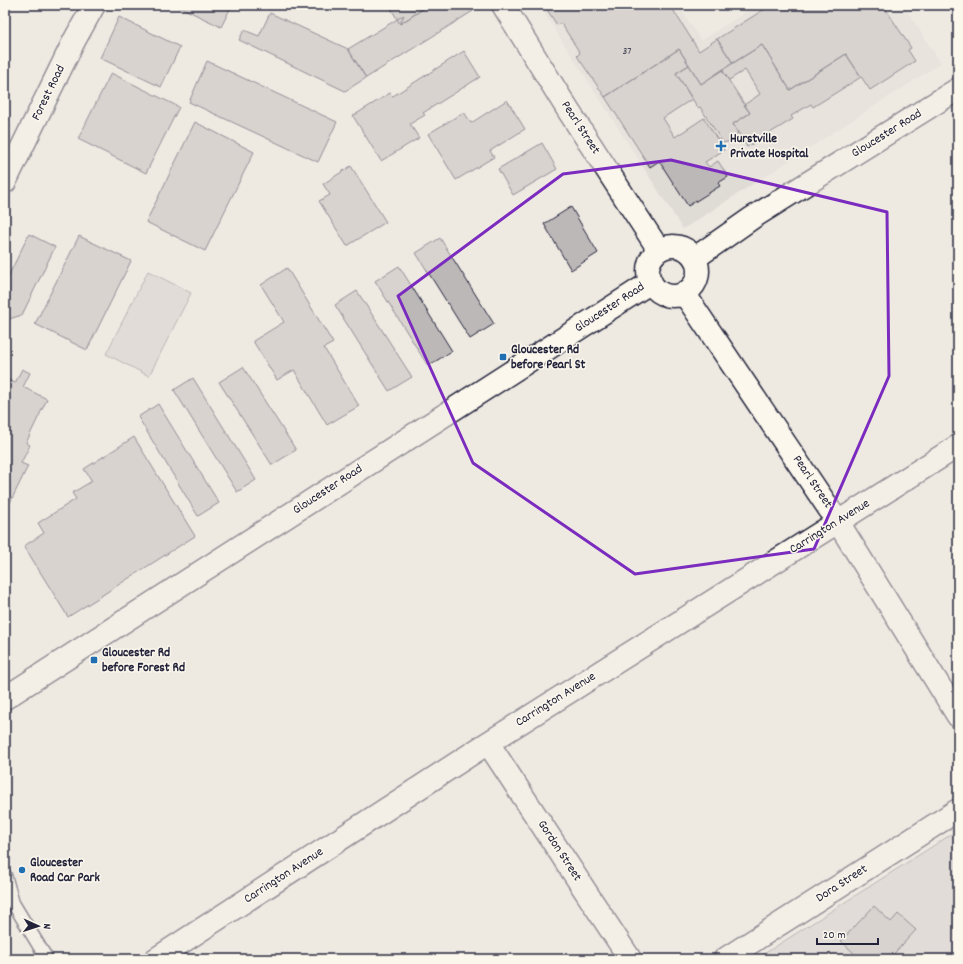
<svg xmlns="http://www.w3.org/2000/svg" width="963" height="964" font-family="Dekko,sans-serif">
  <rect width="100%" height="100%" fill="#eeeae2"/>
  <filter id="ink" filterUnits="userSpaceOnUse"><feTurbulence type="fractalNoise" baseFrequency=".025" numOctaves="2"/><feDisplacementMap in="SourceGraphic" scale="8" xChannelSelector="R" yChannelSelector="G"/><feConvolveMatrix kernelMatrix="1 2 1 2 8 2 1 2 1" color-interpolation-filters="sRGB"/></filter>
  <g filter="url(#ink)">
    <path fill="#dfdbd5" d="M539,5h139l23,36 55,-36h147l38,58 -258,166z"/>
    <path fill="#d0cdc9" stroke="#797882" d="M148,271l43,22 -42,83 -43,-22z
      M958,830v129h-202z"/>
    <path fill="#bcb8b8" stroke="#22223b" d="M176,5h56l-11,22z
      M389,5h40l-29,19z
      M429,5h37l7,6 -107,67 -18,-29 56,-34 -4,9z
      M544,5h126l29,46 18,-12 16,24 -32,21 -22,-35 -74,48 -28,-41 3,-3 -19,-30 -4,2z
      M771,5h5l7,3 6,-3h94l28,43 -3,2 7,11 -45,29 -24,-36 -56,36 -28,-45 -29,18 -16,-24z
      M270,13l78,36 18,29 -21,13 -106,-51 5,-10 15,6z
      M119,17l61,30 -19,40 -61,-29z
      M762,45l28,45 56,-36 15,23 -48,30 -2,-3 -20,12 2,3 -46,28 -14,-23 17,-11 -6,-8 16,-11 -15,-24 -16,10 -7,-10z
      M679,49l10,16 -13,8 16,26 -29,19 12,19 29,-19 20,32 -19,12 4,5 9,-6 10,16 -10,6 2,3 -32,20 -29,-45 -9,6 -45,-70z
      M464,51l16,26 -57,36 2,2 -15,9 9,14 -38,23 -28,-45 37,-23 3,3z
      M207,61l130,61 -19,40 -129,-60z
      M689,65l12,19 21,-14 28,43 -17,11 5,9 -2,1v5l-5,3h-5l-3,1 -23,-36 -2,1 -22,-35z
      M111,73l68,34 -33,66 -68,-34z
      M507,100l18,29 -35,22 4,6 -38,23 -28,-46 36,-22 7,11z
      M195,122l59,30 -49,99 -59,-29z
      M542,143l15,26 -44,26 -15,-26z
      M351,166l35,56 -39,24 -28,-45 11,-6 -7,-11z
      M571,207l27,46 -27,17 -27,-46z
      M29,234l26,13 -33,68 -13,4 -4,-2v-34z
      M79,236l52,25 -44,89 -52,-26z
      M440,238l54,86 -24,15 -54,-86z
      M399,266l53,85 -24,15 -53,-85z
      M287,268l46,75 -9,5 35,58 -32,19 -33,-55 -17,10 -24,-39 31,-19 -23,-37z
      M357,291l55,86 -23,14 -54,-86z
      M243,367l53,83 -24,15 -53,-83z
      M22,369l8,4 -7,14 24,12 -21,44 4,2 -9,18 7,3 -23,47v-135l10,5z
      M193,378l63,102 -19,12 -63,-102z
      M158,404l61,99 -21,13 -60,-99z
      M134,437l61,99 -127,81 -44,-71 20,-13 -6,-10 38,-24 -4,-6 20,-12 -8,-12z
      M874,906l17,16 7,-8 18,16 -27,29h-35l3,-3 -16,-15z"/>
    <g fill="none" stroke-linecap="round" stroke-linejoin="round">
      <defs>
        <path id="lane" d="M5,875l8,28 34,56"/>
        <path id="street" d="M503,5l65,105 91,140
          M648 271a25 25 0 1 1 50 0a25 25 0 1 1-50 0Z
          M695,258l57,-40 206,-129
          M684,293l154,229 120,194
          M5,698l646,-416
          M488,743l142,216
          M156,959l332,-216 470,-297
          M725,959l233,-149"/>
        <path id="primary" d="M5,182l69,-141 20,-36"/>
      </defs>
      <use href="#lane" stroke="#22223b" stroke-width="15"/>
      <use href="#street" stroke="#22223b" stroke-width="25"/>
      <use href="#primary" stroke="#22223b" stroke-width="25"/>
      <use href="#lane" stroke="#fbf7ec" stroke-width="12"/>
      <use href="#street" stroke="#fbf7ec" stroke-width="22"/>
      <use href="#primary" stroke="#fbf7ec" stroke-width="22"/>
    </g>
  </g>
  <path d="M0 0H963V964H0ZM671,160l216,52 2,164 -75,173 -179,25 -162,-111 -75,-167 165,-122z" fill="#eeeae2" fill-opacity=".55" fill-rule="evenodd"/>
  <path fill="none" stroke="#7b2cbf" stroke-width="3" stroke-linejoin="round" d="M671,160l216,52 2,164 -75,173 -179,25 -162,-111 -75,-167 165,-122z"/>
  <g fill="#1f6fb2" stroke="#fbf7ec" stroke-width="1.5">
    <path d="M719 140h4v4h4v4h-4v4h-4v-4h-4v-4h4z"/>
    <rect x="499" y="353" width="8" height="8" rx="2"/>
    <rect x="90" y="656" width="8" height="8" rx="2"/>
    <circle cx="22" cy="870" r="4"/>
  </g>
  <g text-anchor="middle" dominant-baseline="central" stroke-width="3" stroke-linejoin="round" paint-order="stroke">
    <g font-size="11" fill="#48485a">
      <text x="627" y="52">37</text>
    </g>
    <g font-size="13" fill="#22223b" stroke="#fbf7ec">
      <text transform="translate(49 93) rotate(-64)">Forest Road</text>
      <text transform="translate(580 128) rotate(57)">Pearl Street</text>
      <text transform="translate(887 134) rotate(-32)">Gloucester Road</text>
      <text transform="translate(610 308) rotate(-33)">Gloucester Road</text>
      <text transform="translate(812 482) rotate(56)">Pearl Street</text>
      <text transform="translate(328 490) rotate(-33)">Gloucester Road</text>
      <text transform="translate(830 527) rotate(-32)">Carrington Avenue</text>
      <text transform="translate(556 700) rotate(-32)">Carrington Avenue</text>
      <text transform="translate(559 851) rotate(57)">Gordon Street</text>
      <text transform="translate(284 876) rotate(-33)">Carrington Avenue</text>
      <text transform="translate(842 884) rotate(-33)">Dora Street</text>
    </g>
    <g font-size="13" font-weight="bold" fill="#22223b" stroke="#fbf7ec" text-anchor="start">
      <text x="730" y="139">Hurstville<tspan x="730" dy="15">Private Hospital</tspan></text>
      <text x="511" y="350">Gloucester Rd<tspan x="511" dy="15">before Pearl St</tspan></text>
      <text x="102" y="653">Gloucester Rd<tspan x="102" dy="15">before Forest Rd</tspan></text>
      <text x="30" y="863">Gloucester<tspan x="30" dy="15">Road Car Park</tspan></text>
    </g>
  </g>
  <rect width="963" height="964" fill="none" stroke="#fbf7ec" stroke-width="20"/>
  <rect x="10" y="10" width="943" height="944" fill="none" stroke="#22223b" stroke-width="1.5" filter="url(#ink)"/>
  <g transform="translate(38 926) rotate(93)" stroke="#fbf7ec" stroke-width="3" paint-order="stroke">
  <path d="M0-3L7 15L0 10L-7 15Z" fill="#22223b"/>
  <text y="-6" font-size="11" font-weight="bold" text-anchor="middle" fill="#22223b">N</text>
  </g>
  <path d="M817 938v6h61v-6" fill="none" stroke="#22223b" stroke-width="2"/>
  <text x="823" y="938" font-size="12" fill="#22223b" stroke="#fbf7ec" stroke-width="3" paint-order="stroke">20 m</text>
</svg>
